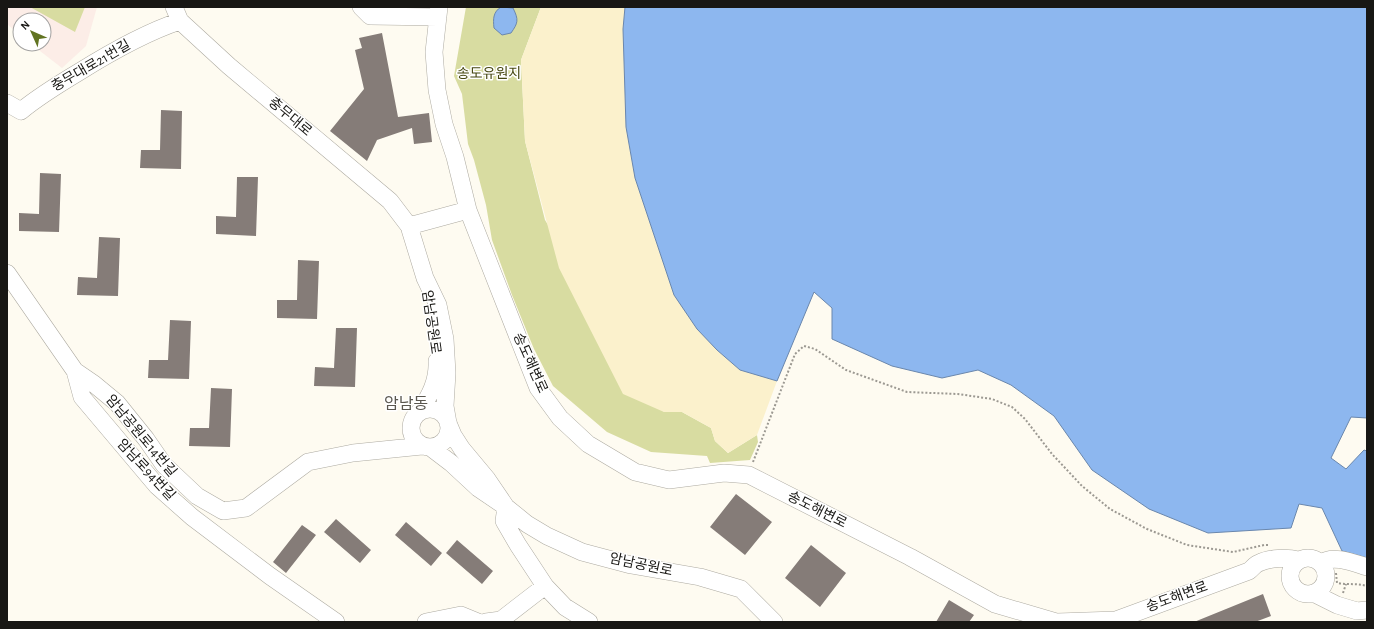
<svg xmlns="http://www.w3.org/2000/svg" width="1374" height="629" font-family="'Alegreya Sans','Noto Sans KR',sans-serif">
  <rect width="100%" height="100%" fill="#fefbf1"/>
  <path fill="#fcede7" d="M7,7h90l-11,39 -24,22 -31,-24h13v-24h-24v15l-13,-11z"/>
  <path fill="#d8dca1" d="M30,7h55l-10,25z
    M466,7h75l-20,53 4,81 20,79 119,192h18l29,16 4,13 13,12 29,-18 1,7 -8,18 -40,3 -3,-7 -56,-4 -44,-20 -54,-46 -19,-37 -22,-54 -20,-55 -6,-35 -12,-45 -6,-16 -6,-50 -8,-18z"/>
  <path fill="#fbf1cc" d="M541,7h84l-2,22 3,98 9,51 39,117 43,55 23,20 37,11 -20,54 -29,18 -13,-12 -4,-13 -29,-16h-18l-41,-18 -64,-126 -34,-127 -4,-81z"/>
  <path fill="#8db7ef" stroke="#6a87ad" d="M501,7l12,1c6,12 5,15 -2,25l-9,2 -8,-7c-1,-9 -1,-16 7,-21z
    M625,7h742v411l-16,-1 -20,41 15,11 18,-19 3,1v107l-25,-7 -20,-43 -23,-4 -8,24 -83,5 -59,-24 -57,-39 -38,-54 -43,-31 -33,-15 -36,8 -50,-12 -60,-27v-31l-18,-16 -37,89 -37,-11 -23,-20 -20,-21 -23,-34 -39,-117 -9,-51 -3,-98z"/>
  <path fill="#857c78" d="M382,33l16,84 31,-4 3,29 -18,2 -2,-16 -35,12 -10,21 -37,-30 34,-42 -9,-39 7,-2 -3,-10z
    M161,110l21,1 -1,58 -41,-1 1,-18h19z
    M40,173l21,1 -2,58 -40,-1v-18l20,1z
    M237,177h21l-2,59 -40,-2v-18l20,1z
    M99,237l21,1 -2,58 -41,-1 1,-18 19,1z
    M298,260l21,1 -2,58 -40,-1v-18h20z
    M170,320l21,1 -2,58 -41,-1 1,-18h19z
    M336,328h21l-2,59 -41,-1 1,-19 19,1z
    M211,388l21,1 -2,58 -41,-1 1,-18h19z
    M736,494l36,28 -27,33 -35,-28z
    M336,519l35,31 -11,13 -36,-31z
    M406,522l36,31 -11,13 -36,-31z
    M302,525l14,10 -30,38 -13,-11z
    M457,540l36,31 -11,13 -36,-31z
    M811,545l35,28 -26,34 -35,-29z
    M1263,594l8,22 -16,6h-61z
    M949,600l25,15 -5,7h-33z"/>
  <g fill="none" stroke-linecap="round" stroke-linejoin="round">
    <defs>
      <path id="minor" d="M174,7l6,14 49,45 161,135 19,25 16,52 13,27 7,34 2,34 -2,33 3,17 5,12 9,14 25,30 19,28
        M361,7l9,9 68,1
        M439,7l-5,45 3,38 7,34 11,33 13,53 70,178 22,30 28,26 47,28 34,8 55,-7 25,2 161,82 85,47 61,18
        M7,103l14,8c18,-15 38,-27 58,-39 32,-20 65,-39 101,-51
        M409,226l59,-16
        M7,273l68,98 7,26 75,89 35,31 78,59 66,46
        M75,371l19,13 23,19 29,36 18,26 33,31 26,15 23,-3 62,-46 45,-9 69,-7
        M411 428a19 19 0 1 1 38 0a19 19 0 1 1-38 0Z
        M420,411c10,-16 18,-30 17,-50
        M430,447l21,16 27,25 28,19 21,17 20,12 35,16 49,13 69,12 41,12 33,33
        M1290 576a18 18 0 1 1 36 0a18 18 0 1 1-36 0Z
        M1321,563c12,-9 33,0 46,4
        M545,586l20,21 24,15
        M1313,593l24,12 20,6 10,-1
        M426,622l35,-7 17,7
        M486,622l15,-2 44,-34 -27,-41 -14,-24 2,-14
        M1057,622l59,-2 133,-49c3,-2 6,-7 10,-8 10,-5 28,-6 39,-3"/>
    </defs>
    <use href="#minor" stroke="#adaaa1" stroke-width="18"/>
    <path stroke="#9c9992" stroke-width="2" stroke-dasharray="2 2" stroke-linecap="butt" d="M753,462l42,-108 9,-8 11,3 31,21 61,22 51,2 34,5 20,8 13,12 27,35 30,32 28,23 37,20 40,16 46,7 31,-7h4
      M1336,573l1,10c11,2 20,0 30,3
      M1343,593l3,-9"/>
    <use href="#minor" stroke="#fff" stroke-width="17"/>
  </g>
  <g text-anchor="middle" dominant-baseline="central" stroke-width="3" stroke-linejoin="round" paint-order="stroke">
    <g font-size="14" fill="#181714" stroke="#fff">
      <text transform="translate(91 66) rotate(-30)">충무대로21번길</text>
      <text transform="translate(290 117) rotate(40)">충무대로</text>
      <text transform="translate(431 322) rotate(82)">암남공원로</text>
      <text transform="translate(530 363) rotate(66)">송도해변로</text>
      <text transform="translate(141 436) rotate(50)">암남공원로14번길</text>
      <text transform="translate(146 470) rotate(47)">암남로94번길</text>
      <text transform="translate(817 510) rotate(27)">송도해변로</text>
      <text transform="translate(641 565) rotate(12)">암남공원로</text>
      <text transform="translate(1177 597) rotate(-20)">송도해변로</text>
    </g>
    <g font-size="14" fill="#474812" stroke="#fff">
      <text x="489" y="74">송도유원지</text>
    </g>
    <g font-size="16" fill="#5a574f" stroke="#fff">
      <text x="406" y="404">암남동</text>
    </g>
  </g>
  <rect width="1374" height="629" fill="none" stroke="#181714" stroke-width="16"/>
  <g transform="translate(32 32) rotate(315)"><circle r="19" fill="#ffffff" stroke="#a3a2a1"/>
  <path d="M0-3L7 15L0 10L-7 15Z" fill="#627422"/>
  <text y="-6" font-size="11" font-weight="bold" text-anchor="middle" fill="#181714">N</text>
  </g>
</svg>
